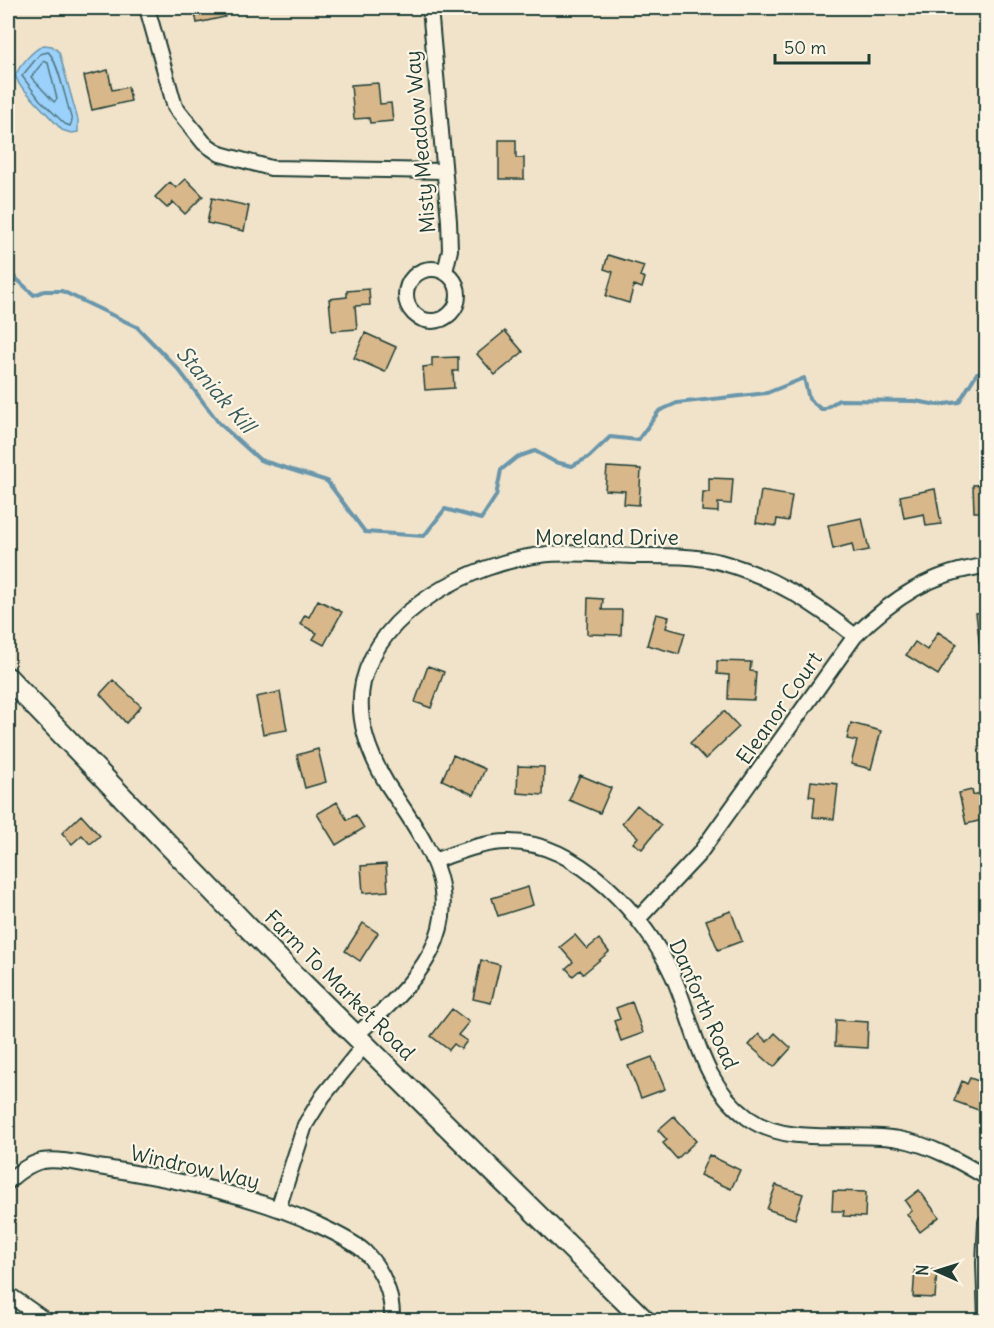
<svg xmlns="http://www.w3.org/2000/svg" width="994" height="1328" font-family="Delius,sans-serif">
  <rect width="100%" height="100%" fill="#f1e3ca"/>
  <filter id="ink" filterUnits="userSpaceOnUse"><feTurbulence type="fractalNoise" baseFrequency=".0167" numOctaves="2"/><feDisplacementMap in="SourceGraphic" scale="12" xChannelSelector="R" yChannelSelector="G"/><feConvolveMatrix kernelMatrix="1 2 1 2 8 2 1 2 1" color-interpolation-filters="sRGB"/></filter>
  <g filter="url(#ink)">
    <path fill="#9bd1fa" stroke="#6996ab" stroke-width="1.5" d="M44,45l8,1 7,6 19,68v12l-7,1 -9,-3 -43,-46 -4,-9c6,-11 18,-25 29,-30z"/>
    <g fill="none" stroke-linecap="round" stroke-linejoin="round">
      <path stroke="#517883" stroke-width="1.5" d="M48,52c9,5 20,56 24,69l-2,5 -5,-2 -25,-24 -18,-24 18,-22z
        M44,61l4,2 9,36 -3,3 -23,-25z"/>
      <path stroke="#6996ab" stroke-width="4" d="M8,271l26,24 10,-4h18l75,36 42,43 40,53 41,37 67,21 38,51 59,4 21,-27 36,10 15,-23 5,-26 16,-13 18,-6 20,11 17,4 17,-9 21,-20 28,3 21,-29 18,-8 90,-10 37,-15 5,21 13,11 17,-10 76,1 23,4 21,-3 18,-29 9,-1"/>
    </g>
    <path fill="#d8b88b" stroke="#1f3d34" stroke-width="1.5" d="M194,8h29l2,9 -28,6z
      M108,70l4,20 16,-3 3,14 -39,9 -8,-34z
      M378,83l2,21 11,-1 2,18 -23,2 -1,-5 -15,1 -3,-34z
      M499,140h17v18h8v21h-25z
      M186,179l17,17 -18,18 -12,-12 -6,6 -12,-11 15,-15 6,6z
      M212,198l37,8 -5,25 -37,-8z
      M608,255l36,11 -4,10 5,2 -3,10 -8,-3 -5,18 -23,-7 7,-24 -9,-3z
      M369,289l1,16 -15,1 2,23 -25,2 -3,-32 18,-2v-6z
      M505,331l18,21 -28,23 -18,-21z
      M365,333l31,14 -11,25 -31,-14z
      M458,357v14h-5l1,17 -29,2 -2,-23 9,-1v-8z
      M607,467l34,2 -2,36 -15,-1 1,-13 -20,-1z
      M709,478l24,1 -2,25 -13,-1v9l-16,-1 1,-19h6z
      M987,484v28h-13l-1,-27z
      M935,489l6,35 -15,2 -2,-12 -20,4 -4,-22z
      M761,491l31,5 -4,25 -11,-2 -1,7 -20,-3z
      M862,518l7,32 -15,3 -2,-9 -19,5 -5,-24z
      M588,598l15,1 -1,11h20l-1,25 -34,-1z
      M318,600l24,12 -18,33 -11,-6 4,-6 -17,-9 5,-9 4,2z
      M987,612v36h-7l-4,-35z
      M656,614l13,3 -3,11 19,5 -6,21 -32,-9z
      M938,632l19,12 -19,31 -32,-20 9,-13 12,8z
      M717,661l34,1 -1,9 6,1 -2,28 -26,-1 1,-24 -12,-1z
      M428,666l16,6 -13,36 -16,-6z
      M113,680l28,26 -15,17 -26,-29z
      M280,692l7,38 -24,4 -7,-37z
      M724,711l15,16 -34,32 -15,-16z
      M851,723l30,8 -10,38 -20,-5 6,-23 -10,-2z
      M318,749l8,33 -21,6 -8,-33z
      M453,755l32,14 -11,26 -32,-15z
      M518,766l26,1 -1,28 -26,-2z
      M580,775l31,13 -11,25 -31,-13z
      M811,781l27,3 -4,35 -21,-2 2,-20 -6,-1z
      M972,790l1,5 14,-4v28l-21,5 -7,-31z
      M337,802l10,18 9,-5 8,13 -28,17 -19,-31z
      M637,805l24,20 -19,24 -9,-6 5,-6 -16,-14z
      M81,815l19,21 -10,8 -8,-9 -10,9 -10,-11z
      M386,864l2,27 -25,2 -2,-27z
      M528,887l5,18 -35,11 -6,-18z
      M731,911l11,30 -24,9 -12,-30z
      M363,923l15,10 -18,28 -15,-10z
      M575,935l12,14 12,-10 10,13 -26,22 -3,-4 -7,6 -7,-8 7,-6 -13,-15z
      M481,960l19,5 -9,38 -18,-4z
      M632,1002l11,31 -22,8 -7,-20 6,-2 -4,-11z
      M452,1009l17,13 -11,13 9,6 -6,8 -7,-5 -5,6 -18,-14z
      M836,1020l32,2 -1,26 -32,-2z
      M775,1033l16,15 -17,19 -25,-22 10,-11 8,8z
      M652,1057l13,32 -24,9 -13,-32z
      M970,1078l17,6v12l-6,15 -27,-10 8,-20 5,3z
      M674,1116l22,25 -19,18 -14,-16 4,-3 -9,-10z
      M709,1155l31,15 -9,19 -31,-14z
      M776,1185l27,9 -8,25 -28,-10z
      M919,1190l20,27 -19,15 -13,-18 5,-3 -7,-10z
      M833,1191l33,1 -1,25 -22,-1 1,-5h-12z
      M915,1269l22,1 -2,28 -22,-1z"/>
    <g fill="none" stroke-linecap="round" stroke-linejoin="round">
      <defs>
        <path id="street" d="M147,8l28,99 29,36 16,11 51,14 172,3
          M430,8l19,213 1,29 -5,22
          M406 295a26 26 0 1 1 52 0a26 26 0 1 1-52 0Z
          M433,861c24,-8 49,-19 75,-19 70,-1 138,75 165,134 22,50 27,107 75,142 42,30 104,12 151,21 32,6 60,22 87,38
          M638,919l61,-65 156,-218c38,-38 77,-64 131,-70
          M356,1035c60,-52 116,-106 70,-189 -11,-22 -26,-42 -39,-62 -18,-30 -32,-66 -24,-102 18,-73 108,-118 177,-127 30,-4 62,0 93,1 28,0 59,-1 87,6 52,14 94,41 135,74
          M8,1182c7,-8 23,-19 34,-21 19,-3 44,4 63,7 73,12 144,26 211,56 15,7 35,16 48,27 19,19 29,44 28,69
          M278,1209l27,-84 18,-29 42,-52
          M986,1222l-2,41 2,57
          M8,1294l37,26"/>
        <path id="secondary" d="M8,678l280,291 356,351"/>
      </defs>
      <use href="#street" stroke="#1f3d34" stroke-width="18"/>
      <use href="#secondary" stroke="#1f3d34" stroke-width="24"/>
      <use href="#street" stroke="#fcf5e5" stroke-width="14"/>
      <use href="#secondary" stroke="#fcf5e5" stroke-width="20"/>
    </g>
  </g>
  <g text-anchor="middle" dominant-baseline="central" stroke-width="4.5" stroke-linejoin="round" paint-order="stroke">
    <g font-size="21" fill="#1f3d34" stroke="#fcf5e5">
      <text transform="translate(420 142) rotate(-95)">Misty Meadow Way</text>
      <text x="607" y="537">Moreland Drive</text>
      <text transform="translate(779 708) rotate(-55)">Eleanor Court</text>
      <text transform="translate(340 985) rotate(45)">Farm To Market Road</text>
      <text transform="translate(704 1004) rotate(66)">Danforth Road</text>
      <text transform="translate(195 1167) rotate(13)">Windrow Way</text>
    </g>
    <g font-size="22" font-style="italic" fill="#385b5c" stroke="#fcf5e5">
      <text transform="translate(216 389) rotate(49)">Staniak Kill</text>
    </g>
  </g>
  <rect width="994" height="1328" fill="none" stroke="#fcf5e5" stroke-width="30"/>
  <rect x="15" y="15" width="964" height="1298" fill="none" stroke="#1f3d34" stroke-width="2" filter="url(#ink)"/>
  <g transform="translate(937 1271) rotate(273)" stroke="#fcf5e5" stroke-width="4.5" paint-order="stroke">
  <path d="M0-4.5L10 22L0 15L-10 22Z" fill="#1f3d34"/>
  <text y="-9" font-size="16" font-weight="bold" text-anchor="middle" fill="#1f3d34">N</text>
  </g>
  <path d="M775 54v9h94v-9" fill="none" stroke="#1f3d34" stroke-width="3"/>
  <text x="784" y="54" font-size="18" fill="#1f3d34" stroke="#fcf5e5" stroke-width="4.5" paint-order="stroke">50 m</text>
</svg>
